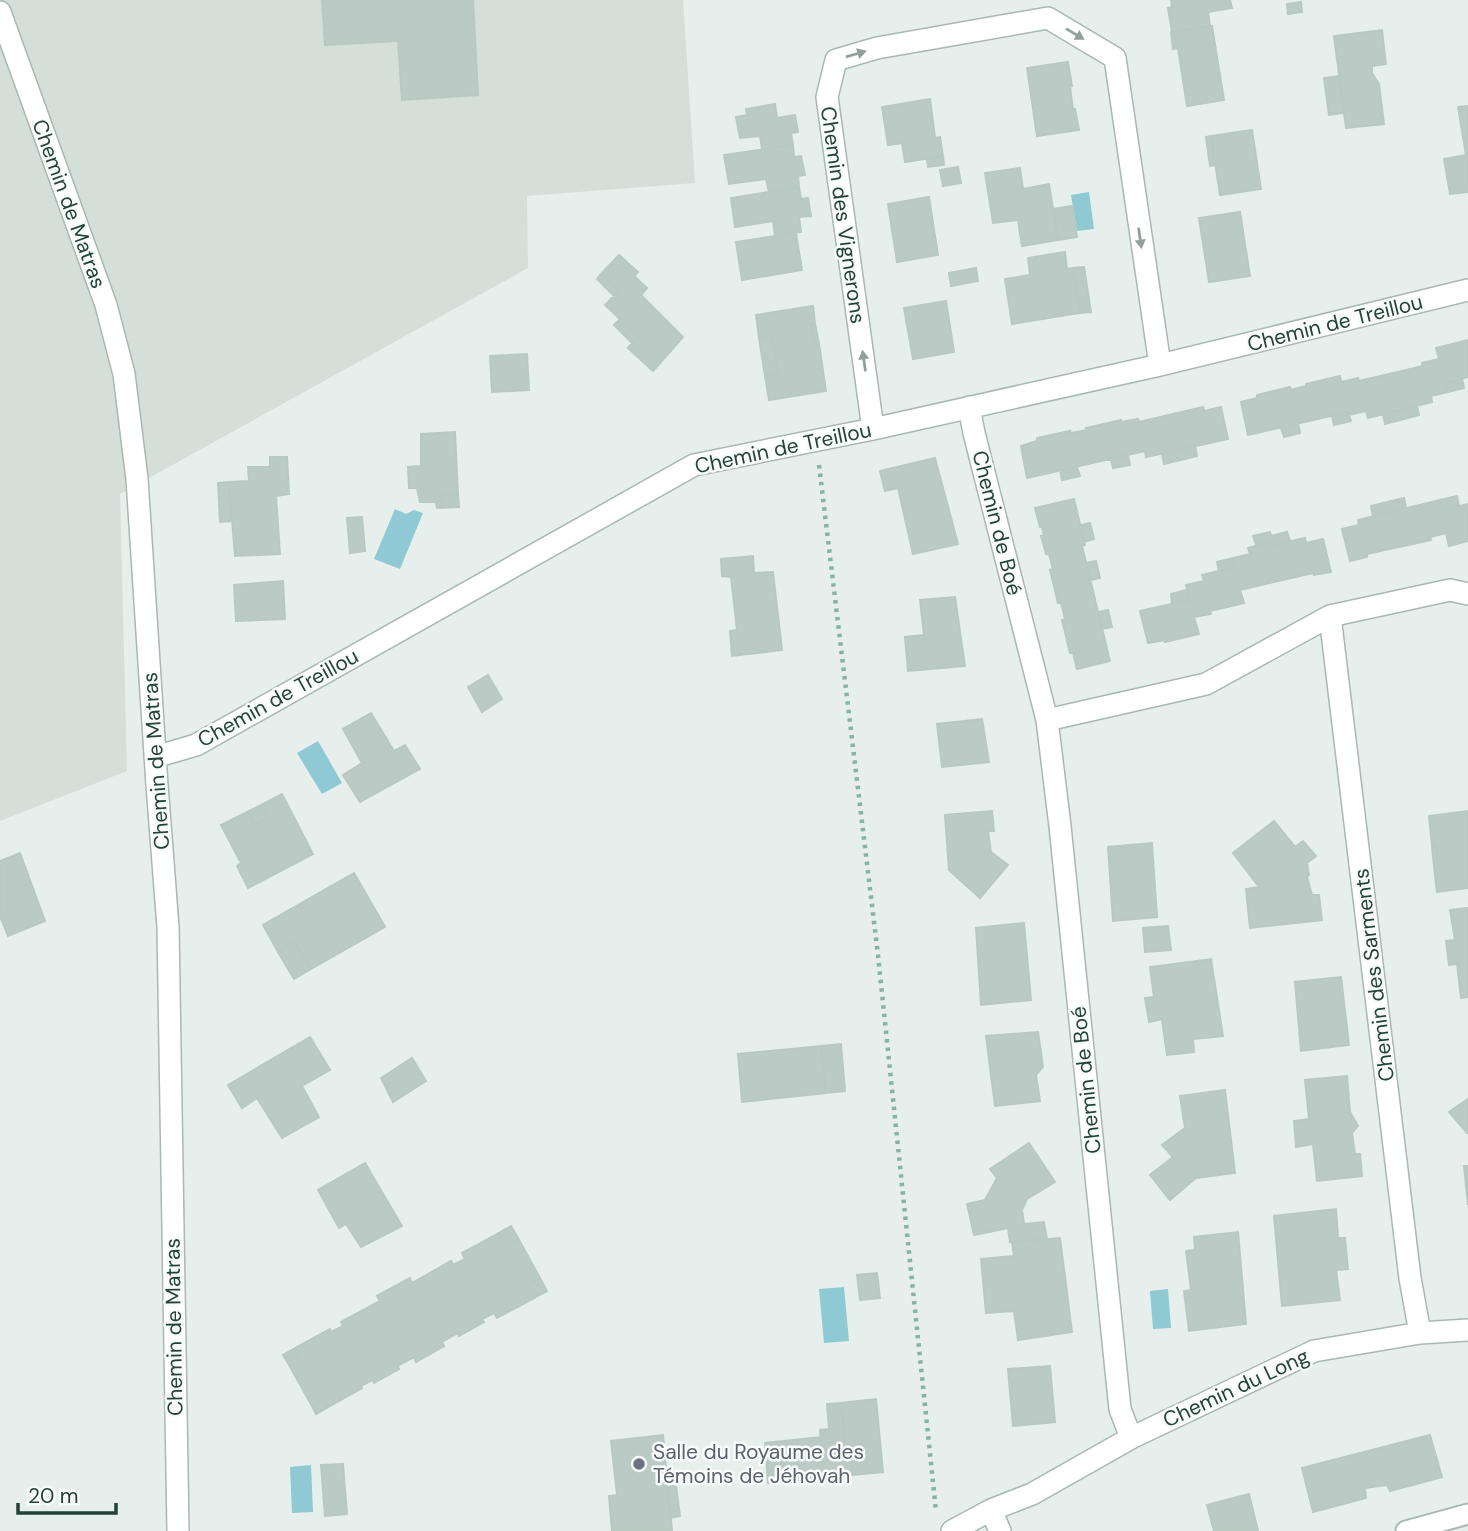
<svg xmlns="http://www.w3.org/2000/svg" width="1468" height="1531" font-family="'DM Sans',sans-serif">
  <rect width="100%" height="100%" fill="#e6efeb"/>
  <path fill="#d4dfda" d="M0,0h683l12,183 -168,13 1,72 -408,226 7,277 -127,50z"/>
  <path fill="#8ec9d4" d="M1089,192l5,37 -17,2 -6,-36z
    M395,509l11,5 8,-4 9,3 -23,56 -26,-10z
    M318,741l24,42 -20,11 -25,-41z
    M844,1287l5,54 -25,2 -5,-54z
    M1168,1289l3,39 -18,1 -3,-38z
    M311,1465l2,47 -21,1 -2,-46z"/>
  <path fill="#bbcac4" stroke="#b8c9c2" stroke-width="2" d="M322,0h151l5,95 -76,5 -4,-59 -73,4z
    M1171,0h59l2,8 -24,4 2,14 -38,6 -4,-24 4,-1z
    M1301,2l1,10 -14,2 -1,-10z
    M1212,26l12,74 -37,6 -9,-58 -5,1 -2,-17z
    M1382,30l4,34 -14,2v7l7,11 5,40 -38,4 -12,-92z
    M1068,62l4,24 -2,1 3,23 2,-1 4,21 -42,6 -10,-68z
    M1339,76l5,37 -15,2 -5,-37z
    M930,99l5,39 5,-1 3,19 -38,6 -3,-19 -14,2 -6,-38z
    M775,104l2,14 18,-3 3,17 -7,1 2,12 -31,4 -2,-13 -20,2 -4,-21 11,-2 -1,-6z
    M1468,106v86l-18,2 -6,-35 22,-4 -8,-48z
    M1252,130l9,59 -41,6 -9,-59z
    M1211,136l4,29 -5,1 -4,-29z
    M793,145l1,12 7,-1 4,19 -7,1 1,11 -30,5 -3,-13 -37,5 -5,-29z
    M943,156l1,9 -16,2 -1,-8z
    M958,167l3,16 -18,3 -3,-16z
    M1020,168l3,21 26,-5 9,56 -36,6 -4,-26 -25,3 -8,-50z
    M799,187l2,12 7,-1 3,18 -12,1 2,15 -26,4 -2,-15 -38,6 -4,-29z
    M929,197l9,58 -41,7 -9,-58z
    M1072,206l5,31 -19,3 -5,-31z
    M1240,212l10,64 -41,6 -10,-64z
    M796,233l6,37 -60,10 -6,-38z
    M1065,252l2,17 6,-1 7,45 -68,11 -7,-45 25,-4 -2,-17z
    M619,255l19,17 -4,4 13,12 -6,7 42,42 -30,34 -25,-23 10,-12 -33,-31 14,-14 -18,-17z
    M1084,267l7,45 -11,1 -7,-45z
    M976,268l2,13 -27,5 -2,-13z
    M601,274l18,17 -5,5 -17,-17z
    M946,301l8,51 -41,7 -9,-51z
    M813,306l2,17h-4l3,21h5l7,47 -57,9 -4,-24 13,-2 -6,-38 -13,2 -3,-23z
    M620,319l18,17 -6,7 -18,-18z
    M811,323h4l4,21h-5z
    M772,336l6,38 -13,2 -6,-38z
    M1468,340v37l-23,6 3,9 -17,4 1,6 -64,16 -2,-7 -17,4 -1,-3 -100,23 -7,-33 16,-4v-3l33,-8 1,3 15,-4v-2l34,-8 1,6 17,-4 1,3 64,-15 -1,-3 17,-4 -3,-11z
    M527,354l2,36 -37,2 -2,-36z
    M1462,379l2,9 -16,4 -3,-9z
    M1417,406l2,9 -34,9 -2,-10z
    M1203,407l1,4 17,-4 7,32 -82,18 -1,-6 -118,27 -6,-32 16,-5v-3l33,-7 1,2 16,-3 -1,-2 35,-8v2l17,-3 1,3z
    M1348,412l3,9 -17,4 -2,-9z
    M1298,423l2,10 -16,4 -3,-9z
    M455,432l3,62 -18,2 1,4 -5,2h-16l-3,-14h-8l-1,-21 13,-1v-32z
    M1195,446l2,10 -33,8 -2,-10z
    M1128,455l2,10 -17,3 -2,-9z
    M270,457h17l2,37 -13,2 4,58 -45,2 -6,-74 20,-1 -1,-14h22z
    M935,458l23,86 -45,10 -15,-66 -13,3 -5,-20z
    M1077,467l3,9 -18,4 -2,-10z
    M229,482l2,39 -11,1 -2,-39z
    M458,494l1,13 -22,1 -1,-6 5,-2 -1,-4z
    M1457,496l2,10 -17,4 -2,-10z
    M1404,498l2,10 -33,8 -2,-10z
    M1074,499l11,46 -3,1 28,115 -33,8 -4,-16h-3l-8,-33 3,-1 -4,-16h-3l-8,-33 3,-1 -4,-15h-3l-5,-18 3,-1 -2,-8h-2l-5,-19z
    M1440,500l2,10 26,-6v37l-19,5 -3,-13 -16,4 1,3 -64,14v3l-17,4 -8,-32 17,-4 -1,-5z
    M362,517l3,34 -15,2 -3,-35z
    M1090,523l4,16 -10,3 -3,-17z
    M1270,532l1,4 16,-4 3,9 -17,4 -1,-4 -16,4 -3,-9z
    M1305,538l1,5 17,-4 8,33 -17,3 -1,-2 -73,17 4,13 -34,8 1,3 -17,3 5,17 -34,8v-2l-17,3 -8,-32 50,-11 -4,-15 18,-4 -2,-6 33,-8 -2,-9 17,-4 -2,-6 24,-7 1,4z
    M753,556l1,17 19,-1 9,78 -50,6 -2,-25 7,-1 -6,-53 -9,-1 -1,-17z
    M1233,558l2,9 -16,4 -2,-9z
    M1096,561l4,17 -10,2 -4,-17z
    M283,581l2,38 -49,2 -2,-36z
    M1187,590l3,10 -18,4 -1,-10z
    M955,597l10,69 -57,5 -3,-34 19,-2 -4,-35z
    M1108,610l4,17 -10,2 -4,-17z
    M488,675l14,24 -20,13 -14,-25z
    M371,713l23,38 11,-6 15,24 -60,33 -17,-27 19,-12 -19,-34z
    M982,719l7,43 -47,5 -5,-43z
    M282,794l31,60 -65,34 -11,-22 4,-3 -20,-38 26,-13 7,13 14,-7 -7,-13z
    M261,805l7,13 -14,7 -7,-13z
    M992,811l2,20h-6l3,21 17,13 -28,33 -31,-28 -4,-55z
    M1468,811v77l-31,4 -2,-16 4,-1 -3,-30 -4,1 -3,-30z
    M1274,821l21,26 8,-6 13,15 -9,7 2,12 -2,2 5,18h7l3,25 -72,8 -4,-39 13,-2 -26,-34z
    M1152,843l5,74 -44,4 -5,-74z
    M1436,845l3,30 -4,1 -3,-30z
    M20,853l25,68 -37,15 -8,-20v-55z
    M354,873l31,54 -74,42 -17,-28 -16,11 -15,-27z
    M1468,908v89l-7,1 -4,-34 -8,1 -3,-24 9,-1 -5,-30z
    M1024,923l7,77 -50,5 -5,-77z
    M1168,926l3,24 -26,2 -2,-24z
    M294,941l17,28 -17,10 -16,-27z
    M1211,959l12,77 -30,3 1,13 -27,3 -5,-36 -13,3 -4,-24 9,-1 -4,-30z
    M1341,977l8,68 -48,6 -6,-69z
    M1038,1032l5,35 -7,8 4,26 -45,5 -9,-70z
    M310,1037l20,33 -28,16 17,31 -37,21 -25,-40 -15,10 -14,-23z
    M841,1044l4,47 -19,2 -5,-47z
    M821,1046l5,47 -84,9 -4,-48z
    M412,1058l14,23 -33,21 -12,-24z
    M1347,1076l3,36 8,14 -6,7 3,21h5l2,22 -45,5 -4,-37 -17,3 -2,-26 15,-2 -4,-39z
    M1225,1090l10,83 -39,5 -26,22 -20,-25 23,-18 -11,-12 23,-17 -5,-32z
    M1468,1099v33l-1,1 -18,-21z
    M1029,1143l26,39 -28,17 -5,11 2,14 20,-2 3,17 -37,3 -2,-14 -34,7 -7,-31 18,-4 12,-22 -7,-9z
    M365,1163l37,63 -41,21 -15,-23 -7,4 -21,-38z
    M1464,1166h4v39z
    M1336,1209l2,29h7l3,31 -12,1 4,30 -58,6 -8,-90z
    M511,1226l7,12 -12,8 -7,-13z
    M1238,1232l8,92 -57,7 -5,-40 7,-1 -5,-39 9,-1 -1,-13z
    M499,1233l7,13 12,-8 22,40 -13,7 7,13 -37,20 -3,-5 -12,6 2,3 -25,14 -1,-3 -16,9 2,4 -28,16 -2,-5 -16,9 1,3 -25,14 -2,-3 -11,6 1,2 -34,19 -4,-8 -12,7 -24,-43 12,-7 -5,-8 35,-19 1,3 12,-6 -2,-4 39,-21 -3,-5 33,-18 2,5 39,-22 2,4 12,-6 -3,-6z
    M1060,1238l12,94 -54,8 -4,-29 -28,2 -5,-54 33,-3 -2,-14z
    M877,1273l3,25 -20,2 -3,-25z
    M540,1278l7,13 -13,7 -7,-13z
    M295,1348l5,8 -12,7 -5,-8z
    M1050,1366l5,56 -42,4 -5,-57z
    M324,1399l4,8 -12,7 -4,-8z
    M876,1399l7,73 -115,11 -3,-40 56,-6v7l24,-2 -4,-39z
    M841,1403l4,39 -24,2 -1,-14 9,-1 -2,-25z
    M663,1435l9,96h-60l-3,-35 8,-1 -6,-54z
    M1430,1435l12,42 -52,14 -3,-6 -22,3 1,10 -53,14 -11,-44z
    M343,1464l4,50 -22,2 -4,-51z
    M676,1486l4,30 -10,2 -2,-31z
    M1249,1494l9,37h-44l-7,-26z"/>
  <g fill="none" stroke-linecap="round" stroke-linejoin="round">
    <defs>
      <path id="service" d="M1406,1531l62,-17"/>
      <path id="minor" d="M0,12l106,293 18,69 13,105 20,306 11,142 10,604
        M969,407l5,26 73,287 159,-36 124,-68 120,-26 18,4
        M873,429l-46,-332 9,-37 41,-12 171,-30 67,40 45,307
        M1330,616l80,662 10,55
        M1047,720l13,106 60,583 11,29
        M155,757l41,-12 498,-280 179,-36 287,-64 308,-75
        M991,1510l9,21
        M952,1531l39,-21 41,-16 99,-56 183,-87 106,-18 48,-3"/>
    </defs>
    <use href="#service" stroke="#a8b8b2" stroke-width="23"/>
    <use href="#minor" stroke="#a8b8b2" stroke-width="24"/>
    <path stroke="#86b3a5" stroke-width="4.5" stroke-dasharray="3.5 5" stroke-linecap="butt" d="M819,465l59,490 58,556"/>
    <use href="#service" stroke="#fff" stroke-width="19"/>
    <use href="#minor" stroke="#fff" stroke-width="21"/>
  </g>
  <defs><path id="oneway-solid" d="M-6-.8H1V-3.2L6.5 0L1 3.2V.8H-6Z" transform="scale(1.75)"/></defs>
  <g fill="#92a09c">
    <use href="#oneway-solid" transform="translate(1075 34) rotate(31)"/>
    <use href="#oneway-solid" transform="translate(856 54) rotate(-16)"/>
    <use href="#oneway-solid" transform="translate(1140 238) rotate(82)"/>
    <use href="#oneway-solid" transform="translate(864 361) rotate(-98)"/>
  </g>
  <circle fill="#6b7280" stroke="#f7fbf9" stroke-width="2.5" cx="639" cy="1464" r="7"/>
  <g text-anchor="middle" dominant-baseline="central" stroke-width="5" stroke-linejoin="round" paint-order="stroke">
    <g font-size="21" fill="#24423a" stroke="#f7fbf9">
      <text transform="translate(69 204) rotate(70)">Chemin de Matras</text>
      <text transform="translate(843 215) rotate(82)">Chemin des Vignerons</text>
      <text transform="translate(1335 323) rotate(-14)">Chemin de Treillou</text>
      <text transform="translate(783 448) rotate(-12)">Chemin de Treillou</text>
      <text transform="translate(997 523) rotate(76)">Chemin de Boé</text>
      <text transform="translate(278 698) rotate(-29)">Chemin de Treillou</text>
      <text transform="translate(156 761) rotate(-94)">Chemin de Matras</text>
      <text transform="translate(1374 975) rotate(-97)">Chemin des Sarments</text>
      <text transform="translate(1086 1080) rotate(-96)">Chemin de Boé</text>
      <text transform="translate(174 1327) rotate(-91)">Chemin de Matras</text>
      <text transform="translate(1236 1388) rotate(-25)">Chemin du Long</text>
    </g>
    <g font-size="21" fill="#5b616d" stroke="#f7fbf9" text-anchor="start">
      <text x="653" y="1452">Salle du Royaume des<tspan x="653" dy="24">Témoins de Jéhovah</tspan></text>
    </g>
  </g>
  <path d="M18 1503v10h98v-10" fill="none" stroke="#24423a" stroke-width="3.5"/>
  <text x="28" y="1503" font-size="21" fill="#24423a" stroke="#f7fbf9" stroke-width="5" paint-order="stroke">20 m</text>
</svg>
